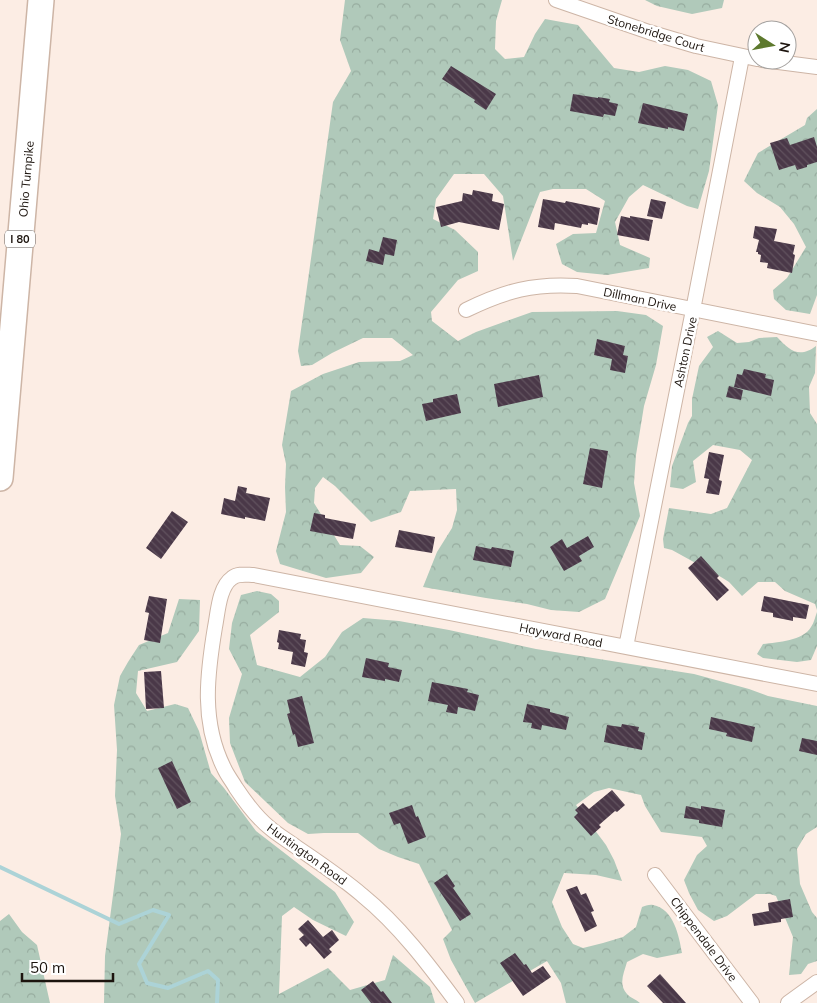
<svg xmlns="http://www.w3.org/2000/svg" width="817" height="1003" font-family="Mulish,sans-serif">
  <defs>
    <pattern id="forest-crowns" width="20" height="18" patternUnits="userSpaceOnUse" patternTransform="scale(1.25)"><rect width="20" height="18" fill="#b0c9ba"/><path d="M2 6a3 3 0 1 1 6 0M12 15a3 3 0 1 1 6 0" fill="none" stroke="#97ac9f"/></pattern>
    <pattern id="building-back-hatch" width="6" height="6" patternUnits="userSpaceOnUse" patternTransform="scale(1.25)"><rect width="6" height="6" fill="#4a3848"/><path d="M-1 5l2 2M0 0l6 6M5-1l2 2" fill="none" stroke="#61525e"/></pattern>
  </defs>
  <rect width="100%" height="100%" fill="#fcede4"/>
  <path fill="url(#forest-crowns)" d="M345,0h157l-6,21 -1,28 10,10 19,-2 11,-23 10,-15 33,6 36,43 25,4 26,-6 23,4 23,11 7,24 -9,66 -11,38 -11,-3 -44,-21 -14,12 -14,25 5,23 30,13 -1,10 -42,7 -30,-3 -15,-8 -6,-20 17,-10 23,-1 9,-32 -19,-12h-33l-13,3 -27,69 -10,-65 -19,-22h-30l-18,25 -3,20 22,11 23,22v19l-20,9 -27,32 1,9 26,20 18,-9 56,-20 85,-1 29,4 17,11 -7,39 -12,41 -8,49 -2,28 6,33 -35,83 -26,13 -28,-2 -24,-6 -41,-6 -63,-11 14,-35 15,-24 5,-18 -1,-21 -46,2 -9,21 -30,10 -36,-36 -12,-9 -8,11 -1,15 26,42 20,1 14,11 -13,16 -35,5 -46,-14 -4,-13 10,-39 -1,-25 1,-23 -4,-19 9,-54 32,-17 36,-12 41,-1 13,-6 -21,-17h-29l-31,15 -20,12 -11,1 -3,-15 35,-249 18,-31 -11,-31z
    M645,0h79l-2,8 -30,6 -35,-8z
    M817,109v186l-7,19 -24,-4 -12,-11 -1,-9 14,-12 19,-31 -12,-23 -14,-17 -23,-14 -13,-12 14,-28 47,-28 2,-7z
    M718,331l19,12 12,-1 10,-4 18,-1c12,13 22,22 39,9l-1,27 -6,14 1,26 7,11v186l-2,-6 -30,-13 -10,-9h-17l-16,14 -13,-14 -8,-5 -49,-27 -8,-2 -1,-9 6,-31 42,6 16,-6 25,-48 -12,-10 -27,-5 -20,16 3,21 -13,7 -13,-2 2,-21 16,-43 4,-7v-17l7,-33 14,-19 -6,-10z
    M257,591l14,3 8,7v11l-29,23 7,30 43,12 25,-20 17,-25 21,-14 36,3 50,9 87,19 158,25 55,15 19,7 49,10v121l-11,7 -9,15 3,35 12,28 5,6v43l-9,3 -7,10 -12,1 4,-38 -17,-41 -6,-2h-14l-29,22 -13,5 -16,-11 -9,-17 -5,-13 13,-25 10,-9 -5,-9 -41,-5 -16,-26 -4,-11 -32,-7 -15,4 -18,13 30,40 8,15 8,21 -26,-6 -32,-2 -12,29 10,25 11,17 10,4 20,-5 20,-6 13,-10 6,-20c3,-1 8,-3 11,-2 21,4 26,31 29,48l-25,5 -14,-4 -16,8c-3,11 -9,22 0,32 3,4 9,5 13,9h-74l-5,-20 -14,-22 -72,42 -24,-43 -8,-21 9,-9 -33,-66 -21,-7 -19,-8 -21,-16h-34l-16,1 -20,-11 -43,-41 -15,-39 -1,-25 13,-44 -13,-25 3,-26 9,-28z
    M179,599l21,1 -1,31 -22,31 -39,9 -2,22 11,18 28,-7 13,4 11,23 12,42 13,15 32,43 79,61 19,30 -8,14 -33,-16 -19,-13 -12,9 -3,78 49,-26 22,22 35,-10 8,-25 37,32 5,16h-331l1,-47 16,-122 -6,-38 2,-46 -3,-45 6,-29 8,-14 11,-17 29,-12z
    M817,612v34l-6,14 -14,2 -34,-4 -6,-4 6,-10c15,-2 40,-3 48,-17 3,-4 4,-10 6,-15z
    M9,914l13,18 15,13 13,58h-50v-82z"/>
  <g fill="none" stroke-linecap="round" stroke-linejoin="round">
    <path stroke="#acd3d7" stroke-width="4" d="M0,867l119,57 34,-14 16,5 -30,49 8,19 21,5 40,-17 10,9 -1,23"/>
  </g>
  <path fill="url(#building-back-hatch)" d="M451,66l45,28 -10,16 -12,-8 1,-2 -33,-21z
    M573,94l25,4v-1l12,2 -1,3 9,2 -3,12 -11,-2 -1,3 -33,-6z
    M643,103l45,11 -4,17 -16,-4v2l-30,-6z
    M814,137l3,10v15l-10,3v2l-10,3 -2,-5 -16,5 -9,-27 17,-5 3,7z
    M473,190l20,4 -1,7 12,3 -5,26 -40,-8 -18,5 -5,-20 26,-6 1,-8 9,2z
    M543,199l22,4 1,-2 34,7 -3,17 -9,-2v2l-6,-1 -1,4 -26,-5 -1,7 -16,-3z
    M651,199l15,3 -4,17 -15,-3z
    M621,216l9,2v-2l23,4 -4,21 -32,-6z
    M755,226l22,3 -3,12 21,4 -2,9 2,1 -3,18 -25,-5 1,-5 -8,-1 1,-7 -3,-1v-2h-2l3,-12 -6,-2z
    M383,237l14,3 -3,16 -9,-2 -2,11 -17,-4 3,-12 10,3z
    M597,339l28,7 -2,9 5,1 -3,17 -15,-3 2,-11 -18,-4z
    M744,369l22,5 -1,4 9,2 -3,16 -37,-9 3,-13 5,1z
    M539,375l4,22 -45,10 -4,-23z
    M729,386l14,4 -2,10 -15,-3z
    M457,394l4,19 -35,8 -4,-17 11,-2v-3z
    M590,448l18,3 -6,37 -19,-4z
    M709,452l15,3 -5,25 3,1 -3,14 -13,-2 3,-14 -5,-1z
    M238,486l9,2 -1,5 24,5 -5,23 -20,-4v2l-24,-5 3,-16 11,3z
    M172,511l16,11 -27,37 -15,-11z
    M314,513l11,2v3l31,6 -3,15 -43,-8z
    M399,530l36,7 -3,16 -37,-6z
    M588,536l6,11 -15,9 3,5 -18,10 -14,-24 12,-8 5,9z
    M476,546l15,3 1,-2 22,4 -3,16 -38,-7z
    M701,556l18,20 -2,2 12,12 -12,11 -29,-33z
    M149,596l18,3 -7,44 -16,-3 5,-27 -4,-1z
    M764,596l45,9 -3,14 -13,-2v4l-20,-4v-4l-12,-2z
    M279,630l22,4 -1,5 6,1 -2,12 4,1 -3,14 -14,-3 2,-12 -15,-3 1,-6 -2,-1z
    M366,658l23,5 -1,4 14,3 -3,12 -14,-3v2l-23,-4z
    M161,671l3,37 -18,1 -2,-37z
    M432,682l36,7 -1,3 12,3 -4,16 -17,-4 -1,7 -11,-2 2,-7 -20,-4z
    M302,696l12,47 -16,4 -3,-13 -2,1 -6,-21 3,-1 -3,-13z
    M527,704l23,5v3l19,5 -3,13 -24,-5 -1,5 -10,-2 1,-5 -9,-1z
    M711,717l44,10 -3,15 -26,-6 1,-3 -18,-4z
    M622,724l17,3 -1,4 7,2 -3,17 -38,-8 3,-17 14,2z
    M802,738l15,3v14l-18,-4z
    M172,761l19,41 -14,7 -19,-41z
    M612,790l13,15 -8,7 -2,-1 -16,14 2,2 -10,9 -17,-19 4,-4 -3,-3 8,-7 6,6z
    M412,805l4,12 2,-1 8,21 -18,7 -8,-21 -6,2 -5,-12z
    M686,806l15,3v-3l24,4 -3,17 -23,-4v-3l-15,-2z
    M447,874l8,12 -2,2 18,26 -11,7 -26,-38z
    M577,886l4,9 5,-2 8,18 -3,1 6,14 -12,6 -19,-42z
    M790,899l3,18 -12,2v3l-27,4 -2,-12 17,-3 -1,-8z
    M308,920l15,17 9,-7 7,10 -10,9 3,3 -8,7 -14,-16 -4,4 -7,-8 5,-4 -6,-6z
    M515,953l9,12 2,-1 6,9 11,-7 8,11 -28,19 -23,-33z
    M660,974l26,29h-23l-16,-17z
    M373,981l8,11 2,-1 9,12h-21l-10,-13z"/>
  <g fill="none" stroke-linecap="round" stroke-linejoin="round">
    <defs>
      <path id="minor" d="M556,0l93,32 47,14 61,13
        M762,60l55,7
        M466,310c39,-19 68,-27 111,-24l240,48
        M626,647l67,-337 49,-253
        M655,875l97,128
        M457,1003c-28,-38 -58,-78 -95,-108 -21,-18 -44,-33 -67,-49 -8,-6 -17,-11 -25,-18 -14,-11 -24,-25 -34,-40 -4,-7 -9,-13 -12,-20 -23,-46 -17,-93 -9,-141 3,-15 4,-40 17,-49 6,-5 15,-3 22,-3l563,109
        M788,1003l29,-21"/>
      <path id="motorway" d="M0,478l41,-478"/>
    </defs>
    <use href="#minor" stroke="#cdb5a6" stroke-width="16"/>
    <use href="#motorway" stroke="#cdb5a6" stroke-width="28"/>
    <use href="#minor" stroke="#fff" stroke-width="14"/>
    <use href="#motorway" stroke="#fff" stroke-width="25"/>
  </g>
  <g text-anchor="middle" dominant-baseline="central" stroke-width="5" stroke-linejoin="round" paint-order="stroke">
    <rect fill="#fff" stroke="#605a56" stroke-width="1" x="5" y="230.5" width="30" height="17" rx="4"/>
    <g font-size="11" font-weight="bold" fill="#1c140e">
      <text x="20" y="239">I 80</text>
    </g>
    <g font-size="12" fill="#1c140e" stroke="#fff">
      <text transform="translate(656 33) rotate(17)">Stonebridge Court</text>
      <text transform="translate(26 179) rotate(-85)">Ohio Turnpike</text>
      <text transform="translate(640 299) rotate(12)">Dillman Drive</text>
      <text transform="translate(685 352) rotate(-78)">Ashton Drive</text>
      <text transform="translate(561 635) rotate(11)">Hayward Road</text>
      <text transform="translate(307 854) rotate(36)">Huntington Road</text>
      <text transform="translate(704 939) rotate(53)">Chippendale Drive</text>
    </g>
  </g>
  <g transform="translate(772 45) rotate(101)"><circle r="24" fill="#ffffff" stroke="#a4a19f"/>
  <path d="M0-4L9 19L0 12L-9 19Z" fill="#5d792d"/>
  <text y="-8" font-size="14" font-weight="bold" text-anchor="middle" fill="#1c140e">N</text>
  </g>
  <path d="M22 973v8h91v-8" fill="none" stroke="#1c140e" stroke-width="2.5"/>
  <text x="30" y="973" font-size="15" fill="#1c140e" stroke="#ffffff" stroke-width="4" paint-order="stroke">50 m</text>
</svg>
